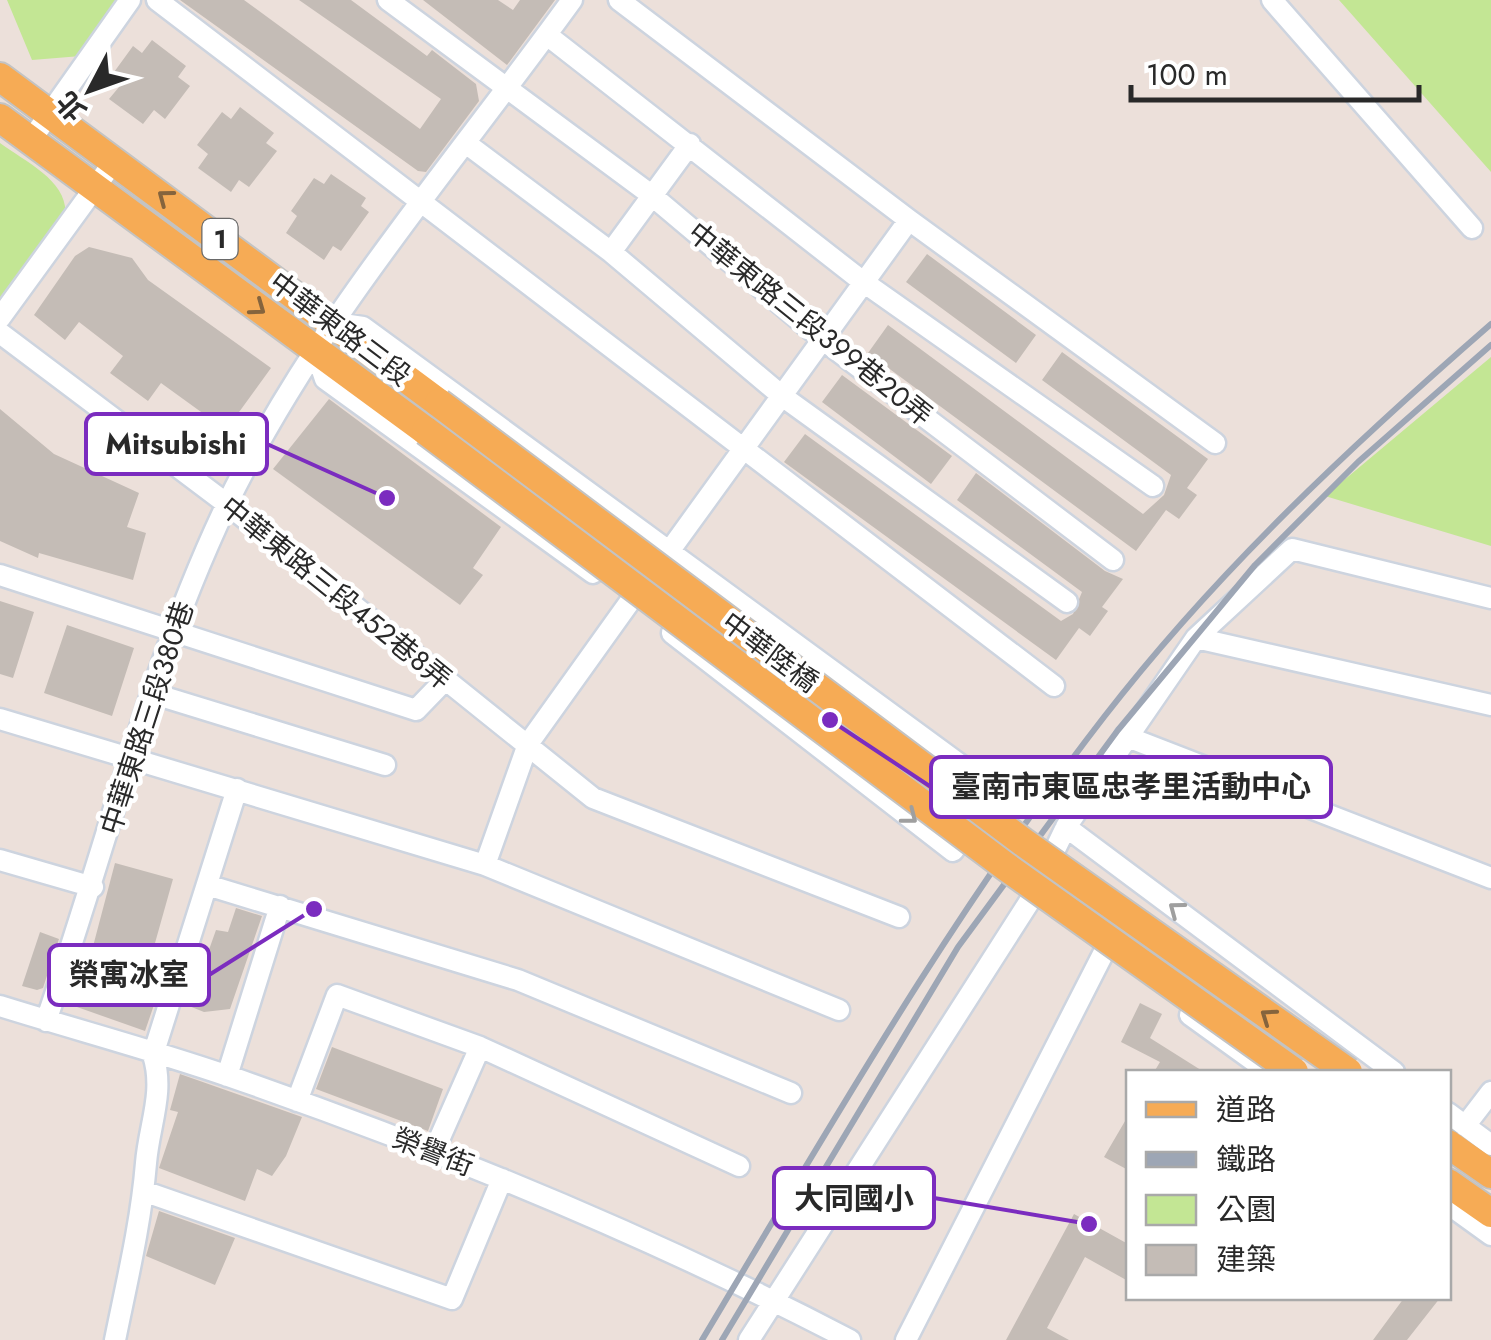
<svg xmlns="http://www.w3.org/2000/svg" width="1491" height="1340" font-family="Jost,'Noto Sans TC',sans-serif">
  <rect width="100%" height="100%" fill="#ece0da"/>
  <path fill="#c3e694" d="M7,0h113l-39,56 -49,4z
    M1339,0h152v172z
    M0,143c27,20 71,39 65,76l-65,88z
    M1491,357v189l-166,-50z"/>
  <path fill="#c4bcb6" d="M180,0h64l176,129 21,-30 -142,-99h52l76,56 5,-6 44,34 3,17 -53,71 -8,-1z
    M423,0h75l15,10 7,-10h35l-48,65z
    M152,40l34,26 -8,11 12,9 -25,33 -11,-9 -11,14 -34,-25 10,-12 -10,-8 24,-33 9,7z
    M240,107l34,26 -8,10 11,8 -28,36 -10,-7 -8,12 -33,-24 10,-14 -11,-9 25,-33 9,7z
    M331,174l35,24 -5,8 8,6 -28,39 -8,-5 -9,14 -38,-27 11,-17 -6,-5 23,-33 10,6z
    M89,247l43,11 16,22 123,88 -45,62 -65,-47 -13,18 -38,-28 13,-17 -44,-34 -14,18 -31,-25 41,-59z
    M927,254l109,81 -20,28 -110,-81z
    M888,325l255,189 21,-19 7,-20 -129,-95 20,-28 146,107 -21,29 10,7 -18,24 -13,-9 -30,41 -268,-198z
    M842,375l110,81 -21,28 -109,-82z
    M329,399l172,128 -28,41 10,7 -23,30 -187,-136z
    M0,409l54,45 85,39 -12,34 19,6 -13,47 -94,-27 -1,5 -38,-17z
    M805,434l256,187 12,-7 9,-22 -125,-92 19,-27 129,98 18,8 -21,28 6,4 -18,25 -11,-8 -23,32 -272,-198z
    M0,601l34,11 -21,66 -13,-4z
    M67,625l67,23 -22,68 -68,-23z
    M115,863l58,16 -18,64 9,3 -17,52 8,4 -10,29 -68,-24z
    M236,908l26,8 -32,93 -26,3 -15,-6 27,-76 12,2z
    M40,932l19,7 -16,49 -6,2 -15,-4z
    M1140,1003l22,11 -12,24 54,34h-50l6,-10 -39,-20z
    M332,1047l111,42 -15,42 -112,-42z
    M180,1074l122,43 -16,39 -14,20 -15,-7 -12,32 -86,-33 19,-56 -8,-2z
    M1128,1116v54l-24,-13z
    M159,1211l76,27 -20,47 -69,-29z
    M1074,1214l54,30v37l-43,-24 -38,71 22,12h-63z
    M1404,1298h36l-33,42h-34z"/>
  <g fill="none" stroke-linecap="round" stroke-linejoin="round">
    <defs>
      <path id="minor" d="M157,0l897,686
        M388,0l262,194 172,145 291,221
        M619,0l290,220 306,223
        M1272,0l200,228
        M547,35l315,246 291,205
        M31,140l99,-140
        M467,144l144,108 171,144 285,206
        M611,252l79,-108
        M0,318l115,-158
        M336,323l27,4 633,464 -43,60 -281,-218
        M0,333l227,171 366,294 306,119
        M315,349l10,30 268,194
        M668,553l241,-333
        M0,575l416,135 28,-29
        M1196,638l295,67
        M151,693l234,72
        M0,719l485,146 354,145
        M1125,736l366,142
        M1066,827l328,245
        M0,860l93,27
        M485,865l43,-121 103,-144
        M207,885l311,95 273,113
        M0,1006c77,24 156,45 231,71 213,74 420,159 619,263
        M1190,1015l79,57
        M46,1021c60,-172 102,-351 180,-515 89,-184 227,-341 346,-506
        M227,1076l53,-170
        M297,1101l40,-106 143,52
        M1448,1113l43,32
        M1465,1126l26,-34
        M434,1151l46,-104 259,119
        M146,1192l306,107 50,-120
        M1448,1204l43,31
        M115,1340c12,-59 26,-117 31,-177 3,-38 19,-71 7,-108l84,-266
        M749,1340l282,-441 35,-72 130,-189 96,-89 199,49
        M906,1340l198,-388"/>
      <path id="major" d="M0,77l439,326
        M0,118l426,313
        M1448,1144l43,30
        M1448,1183l43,30"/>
    </defs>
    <use href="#minor" stroke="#cdd4df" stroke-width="25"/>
    <use href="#major" stroke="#c3c3c3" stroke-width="32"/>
    <use href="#minor" stroke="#fff" stroke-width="20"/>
    <use href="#major" stroke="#f6ab55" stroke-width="28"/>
    <path stroke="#9da6b5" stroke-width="6" d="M702,1340c127,-212 250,-427 402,-623 113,-146 248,-272 387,-393
      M722,1340l236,-393 160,-217 137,-165 103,-103 133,-117"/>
    <defs>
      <path id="major-bridge" d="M439,403l584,439 325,230
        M426,431l579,435 289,206"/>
    </defs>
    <use href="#major-bridge" stroke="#c3c3c3" stroke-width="32" stroke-linecap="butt"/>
    <use href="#major-bridge" stroke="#f6ab55" stroke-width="28"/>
  </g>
  <defs><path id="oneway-chevron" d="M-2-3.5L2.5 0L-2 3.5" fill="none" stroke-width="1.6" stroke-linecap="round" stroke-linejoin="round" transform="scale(2.5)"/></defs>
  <g stroke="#85643d">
    <use href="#oneway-chevron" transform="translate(165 197) rotate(-143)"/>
    <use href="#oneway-chevron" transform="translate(258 308) rotate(36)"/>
    <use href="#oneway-chevron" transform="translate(1268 1016) rotate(-145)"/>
  </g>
  <g stroke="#9f9f9f">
    <use href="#oneway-chevron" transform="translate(910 817) rotate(38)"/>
    <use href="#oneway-chevron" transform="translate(1176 909) rotate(-143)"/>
  </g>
  <g text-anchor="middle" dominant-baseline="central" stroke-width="9" stroke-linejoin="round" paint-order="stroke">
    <rect fill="#fff" stroke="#696969" stroke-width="2.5" x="202.5" y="219" width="35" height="40" rx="8"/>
    <g font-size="25" font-weight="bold" fill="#292929">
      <text x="220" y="239">1</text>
    </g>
    <g font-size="28" fill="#292929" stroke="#fff">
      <text transform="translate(810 324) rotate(39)">中華東路三段399巷20弄</text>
      <text transform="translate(340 329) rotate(37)">中華東路三段</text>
      <text transform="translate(336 593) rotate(39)">中華東路三段452巷8弄</text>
      <text transform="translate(770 652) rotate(37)">中華陸橋</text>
      <text transform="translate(147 718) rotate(-72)">中華東路三段380巷</text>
      <text transform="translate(433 1152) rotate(21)">榮譽街</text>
    </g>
  </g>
  <path fill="none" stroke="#7b2cbf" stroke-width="4" d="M387 498L267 444M830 720L931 787M314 909L209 975M1089 1224L934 1198"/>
  <g fill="#7b2cbf" stroke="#fff" stroke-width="4">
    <circle cx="387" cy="498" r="10"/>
    <circle cx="830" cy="720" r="10"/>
    <circle cx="314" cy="909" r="10"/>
    <circle cx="1089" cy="1224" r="10"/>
  </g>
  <g fill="#fff" stroke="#7b2cbf" stroke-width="4">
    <rect x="86" y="414" width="181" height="60" rx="10"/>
    <rect x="931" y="757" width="400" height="60" rx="10"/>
    <rect x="49" y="945" width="160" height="60" rx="10"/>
    <rect x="774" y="1168" width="160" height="60" rx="10"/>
  </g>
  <g font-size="30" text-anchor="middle" font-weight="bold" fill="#292929">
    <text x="176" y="454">Mitsubishi</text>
    <text x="1131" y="797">臺南市東區忠孝里活動中心</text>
    <text x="129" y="985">榮寓冰室</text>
    <text x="854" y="1209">大同國小</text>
  </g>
  <rect x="1126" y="1070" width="325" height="230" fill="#ffffff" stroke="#a9a9a9" stroke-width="2.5"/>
  <rect x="1146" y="1102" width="50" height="15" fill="#f6ab55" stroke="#a9a9a9" stroke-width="2.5"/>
  <text x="1216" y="1120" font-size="30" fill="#292929">道路</text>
  <rect x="1146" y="1152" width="50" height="15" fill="#9da6b5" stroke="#a9a9a9" stroke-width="2.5"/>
  <text x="1216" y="1170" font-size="30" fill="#292929">鐵路</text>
  <rect x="1146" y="1195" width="50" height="30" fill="#c3e694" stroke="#a9a9a9" stroke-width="2.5"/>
  <text x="1216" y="1220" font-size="30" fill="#292929">公園</text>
  <rect x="1146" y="1245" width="50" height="30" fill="#c4bcb6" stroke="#a9a9a9" stroke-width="2.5"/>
  <text x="1216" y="1270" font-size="30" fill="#292929">建築</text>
  <g transform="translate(90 90) rotate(229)" stroke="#ffffff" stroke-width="8" paint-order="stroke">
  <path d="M0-8L18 38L0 25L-18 38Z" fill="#292929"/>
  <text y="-15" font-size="28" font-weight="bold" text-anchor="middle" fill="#292929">北</text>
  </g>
  <path d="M1131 85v15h288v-15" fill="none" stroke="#292929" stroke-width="5"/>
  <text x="1146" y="85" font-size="30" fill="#292929" stroke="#ffffff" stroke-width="8" paint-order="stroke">100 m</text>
</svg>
